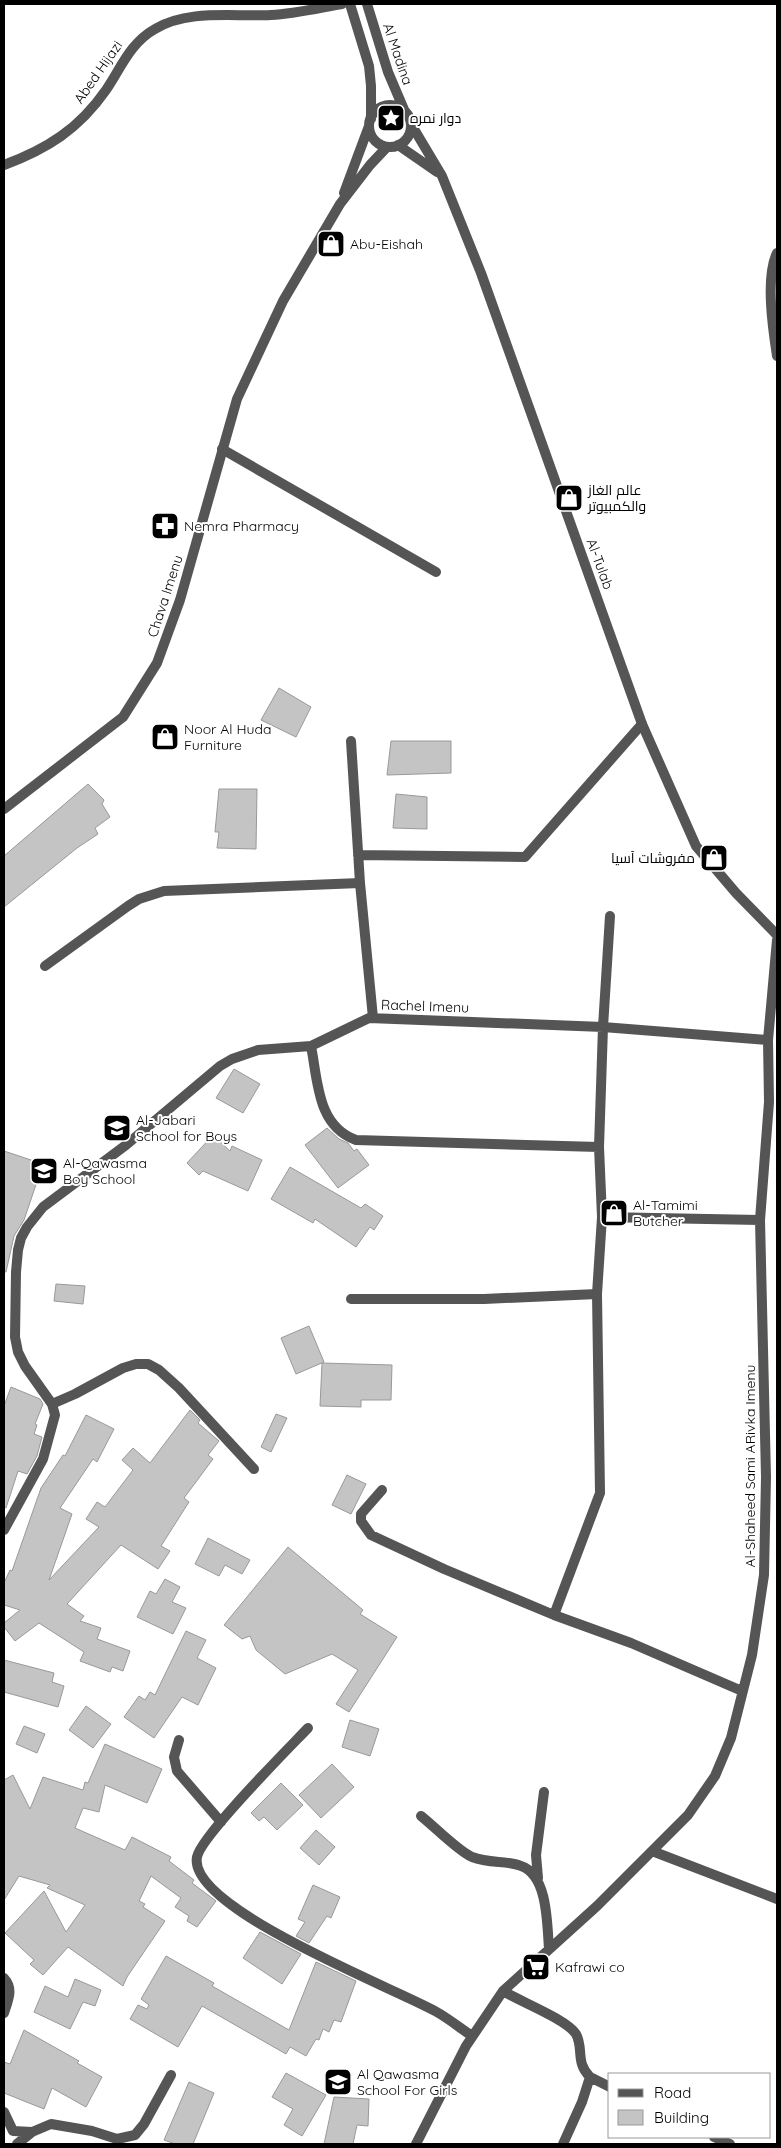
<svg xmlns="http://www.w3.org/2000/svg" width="781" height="2148" font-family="Quicksand,Cairo,sans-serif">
  <rect width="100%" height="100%" fill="#fff"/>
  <path fill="#c4c4c4" stroke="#999" d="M279,688l32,19 -15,30 -35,-17z
    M391,741h60v32l-64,2z
    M88,784l16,16 -2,4 8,13 -15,11 3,6 -21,14 -73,59v-51z
    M219,789h38l-1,60 -39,-1 2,-16h-4z
    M396,794l31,3v32l-34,-1z
    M234,1069l26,15 -17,29 -27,-15z
    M327,1128l12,11 9,4 6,8 3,-2 12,16 -31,23 -33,-43z
    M213,1135l17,16 2,-5 30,14 -14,31 -45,-20 -4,4 -12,-12z
    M4,1151l39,13 -19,56 -10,16 -8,36h-2z
    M290,1167l71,41 4,-4 18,12 -9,14 -4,-3 -14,20 -41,-28 -2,4 -42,-24z
    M56,1284l29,2 -2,18 -29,-3z
    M309,1326l15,36 -28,12 -15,-36z
    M322,1363l70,2 -1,35h-30v7l-41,-1z
    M11,1387l29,12 3,5 -8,20 2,1 -3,9 8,3 -5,19 -10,18 -9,-3 -12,37 -2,-1v-101z
    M190,1410l10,10 -2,3 21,18 -11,14 5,4 -29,39 5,4 -28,44 9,5 -12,18 -37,-24 -54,59 17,12 -4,5 21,7 -4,11 33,12 -7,20 -11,-4 -2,5 -30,-11 4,-9 -45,-29 -24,18 -11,-14v-4l16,-13 -16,-5v-22l6,-13 2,1 29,-83 22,-33 2,1 21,-41 28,14 -17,33 -4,-3 -33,49 12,6 -23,66 50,-53 -13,-8 11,-17 8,5 28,-37 -11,-10 11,-12 17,15z
    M276,1414l11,4 -16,34 -10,-5z
    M347,1475l19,9 -15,30 -19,-9z
    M208,1538l42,22 -8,14 -17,-9 -6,11 -24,-12z
    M288,1547l75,63 -3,4 37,23 -48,75 -13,-8 22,-34 -26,-16 -47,20 -29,-24 -6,-14 -8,3 -18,-14z
    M165,1579l15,8 -8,15 14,6 -13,26 -36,-17 13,-26 6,3z
    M186,1631l20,9 -9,18 19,10 -18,37 -16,-8 -28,41 -30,-21 15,-21 6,4 5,-8 5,3z
    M4,1660l50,13 -2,9 12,4 -6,21 -54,-15z
    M86,1706l25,18 -18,24 -24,-18z
    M350,1720l29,9 -9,27 -28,-9z
    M24,1726l21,8 -8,19 -21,-9z
    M105,1744l57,25 -15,34 -42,-18 -6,27 -16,-4 -8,20 50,22 7,-13 39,20 -2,4 25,19 -2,3 24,18 -19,26 -10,-6 2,-5 -14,-9 6,-9 -30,-22 -12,25 6,3 -2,3 22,14 -38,56 -4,9 -55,-39 -25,28 -13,-11 4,-4 -29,-27 39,-42 22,41 19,-27 -38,-17 3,-3 -31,-9 -15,24v-120l9,-5 17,34 13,-32 40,13 2,-8 3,1z
    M332,1764l22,23 -33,31 -22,-23z
    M281,1783l22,22 -26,25 -13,-13 -5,4 -8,-8z
    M316,1830l19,17 -16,18 -19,-17z
    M313,1885l27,12 -9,21 -4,-2 -18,27 -13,-7 9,-14 -7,-3z
    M260,1932l41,22 -19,30 -39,-26z
    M166,1956l48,27 -2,3 77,44 27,-68 40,19 -15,41 -7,-2 -5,12 -6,-3 -4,11 -3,-1 -10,17 -16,-9 -4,7 -84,-48 -24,41 -48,-28 8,-14 9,4 2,-4 -8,-6z
    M75,1979l26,11 -6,16 -12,-4 -13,27 -36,-17 11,-26 23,11z
    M24,2030l55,31 -2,2 25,14 -16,30 -34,-19 -8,21 -40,-16v-31l6,2z
    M286,2073l40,22 -24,41 -18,-11 9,-16 -21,-12z
    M189,2082l25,11 -21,51h-18l-11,-4z
    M334,2097l35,2 -1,27 -11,-1 -4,19h-29z"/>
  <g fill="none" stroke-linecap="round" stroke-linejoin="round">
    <path stroke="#555" stroke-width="10" d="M777,253c-12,24 -4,77 0,103
      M222,449l214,123
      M351,741l9,142 13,135
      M358,855l167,2 117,-133
      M45,966l83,-60 11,-7 25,-8 196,-8
      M311,1046c7,35 6,80 45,94l243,7
      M602,1217l158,3
      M351,1299h133l113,-5
      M52,1404l23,-10 48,-26 13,-4h12l11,6 20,18 75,81
      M382,1490l-21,24v7l10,14 73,34 110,46 77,28 111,48
      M4,1530l39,-71 12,-44 -3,-11 -27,-38 -7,-14 -3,-15 1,-65 2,-22 3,-12 6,-11 16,-20 83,-62 94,-79 12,-7 26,-9 53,-4 58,-28 234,9 165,13
      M554,1615l46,-122 -3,-199 5,-77 -3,-70 4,-120 7,-111
      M308,1728c-20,21 -107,108 -111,129 -10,51 197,131 238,154 13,7 25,17 37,25
      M179,1740l-5,17 3,14 44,51
      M421,1816c14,11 37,35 51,41 18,7 35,3 49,9 27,9 26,58 28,83
      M652,1851l125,48
      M538,1878l-2,-23 8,-63
      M4,1978c10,11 4,22 0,35
      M503,1991c18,11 63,28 73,43 8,15 -1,28 14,43l-8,25 -19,42
      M590,2077l20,10
      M4,2112l9,19 19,1 19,-8 41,7 25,8 18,-4 9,-11 27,-49
      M714,2137l16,7
      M17,2144l15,-12
      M416,2144l50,-98 37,-55 94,-85 91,-91 27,-39 16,-38 21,-83 12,-80 2,-98 -6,-257 9,-118 -1,-62 9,-100"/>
    <path stroke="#555" stroke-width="10" d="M350,4l19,62 2,20v33
      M367,4l21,68 17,40
      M369 126a21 21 0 1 1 42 0a21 21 0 1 1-42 0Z
      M411,124l31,52 39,97 161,451 54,122 40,47 41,42
      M398,145l39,27
      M4,165c43,-16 75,-36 102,-75 15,-22 24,-47 49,-61 33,-20 78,-12 116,-14 23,-1 48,-7 71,-11
      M344,193l25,-67
      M4,809l119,-92 34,-54 23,-63 57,-201 46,-98 57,-97 30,-39 17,-18"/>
  </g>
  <defs>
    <symbol id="sight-square" viewBox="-11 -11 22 22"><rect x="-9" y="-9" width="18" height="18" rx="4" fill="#000" stroke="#fff"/><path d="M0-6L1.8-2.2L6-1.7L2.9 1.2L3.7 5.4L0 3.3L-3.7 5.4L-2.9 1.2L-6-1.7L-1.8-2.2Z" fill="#fff"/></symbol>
    <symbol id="shop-square" viewBox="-11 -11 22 22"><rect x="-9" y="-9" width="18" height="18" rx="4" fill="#000" stroke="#fff"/><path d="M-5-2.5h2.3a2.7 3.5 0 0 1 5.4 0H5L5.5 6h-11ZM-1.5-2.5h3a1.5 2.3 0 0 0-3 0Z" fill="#fff"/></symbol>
    <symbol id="pharmacy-square" viewBox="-11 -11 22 22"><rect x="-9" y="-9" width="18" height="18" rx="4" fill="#000" stroke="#fff"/><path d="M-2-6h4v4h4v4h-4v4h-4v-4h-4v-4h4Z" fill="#fff"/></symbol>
    <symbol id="school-square" viewBox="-11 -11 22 22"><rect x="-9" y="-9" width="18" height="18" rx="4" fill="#000" stroke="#fff"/><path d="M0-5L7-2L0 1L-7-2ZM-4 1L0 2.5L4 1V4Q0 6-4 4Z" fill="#fff"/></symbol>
    <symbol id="supermarket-square" viewBox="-11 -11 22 22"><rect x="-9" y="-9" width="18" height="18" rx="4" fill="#000" stroke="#fff"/><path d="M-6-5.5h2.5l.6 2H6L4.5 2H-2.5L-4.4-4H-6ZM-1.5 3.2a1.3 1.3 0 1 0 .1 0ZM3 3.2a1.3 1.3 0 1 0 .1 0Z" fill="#fff"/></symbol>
  </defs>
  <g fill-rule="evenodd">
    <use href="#sight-square" x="375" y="102" width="32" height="32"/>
    <use href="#shop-square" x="315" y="228" width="32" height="32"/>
    <use href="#shop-square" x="553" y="482" width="32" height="32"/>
    <use href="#pharmacy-square" x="149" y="510" width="32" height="32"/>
    <use href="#shop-square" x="149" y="721" width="32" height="32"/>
    <use href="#shop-square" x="698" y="842" width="32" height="32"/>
    <use href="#school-square" x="101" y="1112" width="32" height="32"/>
    <use href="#school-square" x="28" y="1155" width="32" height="32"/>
    <use href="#shop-square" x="598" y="1197" width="32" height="32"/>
    <use href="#supermarket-square" x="520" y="1951" width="32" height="32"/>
    <use href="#school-square" x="322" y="2066" width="32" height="32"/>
  </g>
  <g text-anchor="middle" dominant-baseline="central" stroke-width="4" stroke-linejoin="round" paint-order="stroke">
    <g font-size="14" fill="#000" stroke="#fff">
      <text transform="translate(398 54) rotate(71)">Al Madina</text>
      <text transform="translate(98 72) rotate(-55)">Abed Hijazi</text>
      <text transform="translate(600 564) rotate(70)">Al-Tulab</text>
      <text transform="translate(165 596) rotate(-72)">Chava Imenu</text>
      <text transform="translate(425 1006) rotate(2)">Rachel Imenu</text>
      <text transform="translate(750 1466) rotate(-90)">Al-Shaheed Sami ARivka Imenu</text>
    </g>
    <g font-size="14" fill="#000" stroke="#fff" text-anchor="start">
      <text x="410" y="118">دوار نمره</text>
      <text x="350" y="244">Abu-Eishah</text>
      <text x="588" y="490">عالم الغاز<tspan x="588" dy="16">والكمبيوتر</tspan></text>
      <text x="184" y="526">Nemra Pharmacy</text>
      <text x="184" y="729">Noor Al Huda<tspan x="184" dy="16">Furniture</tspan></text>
      <text x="695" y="858" text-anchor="end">مفروشات آسيا</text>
      <text x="136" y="1120">Al-Jabari<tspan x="136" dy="16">School for Boys</tspan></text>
      <text x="63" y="1163">Al-Qawasma<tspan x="63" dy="16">Boy School</tspan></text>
      <text x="633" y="1205">Al-Tamimi<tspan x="633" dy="16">Butcher</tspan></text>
      <text x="555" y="1967">Kafrawi co</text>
      <text x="357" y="2074">Al Qawasma<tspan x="357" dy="16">School For Girls</tspan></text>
    </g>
  </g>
  <rect width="781" height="2148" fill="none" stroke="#000000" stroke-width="10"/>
  <rect x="608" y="2073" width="162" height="65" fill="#ffffff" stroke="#999999"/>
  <rect x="618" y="2089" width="25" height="8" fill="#555555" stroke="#999999"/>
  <text x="654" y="2098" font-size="15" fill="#000000">Road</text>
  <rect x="618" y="2110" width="25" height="15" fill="#c4c4c4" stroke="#999999"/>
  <text x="654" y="2123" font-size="15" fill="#000000">Building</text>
</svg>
